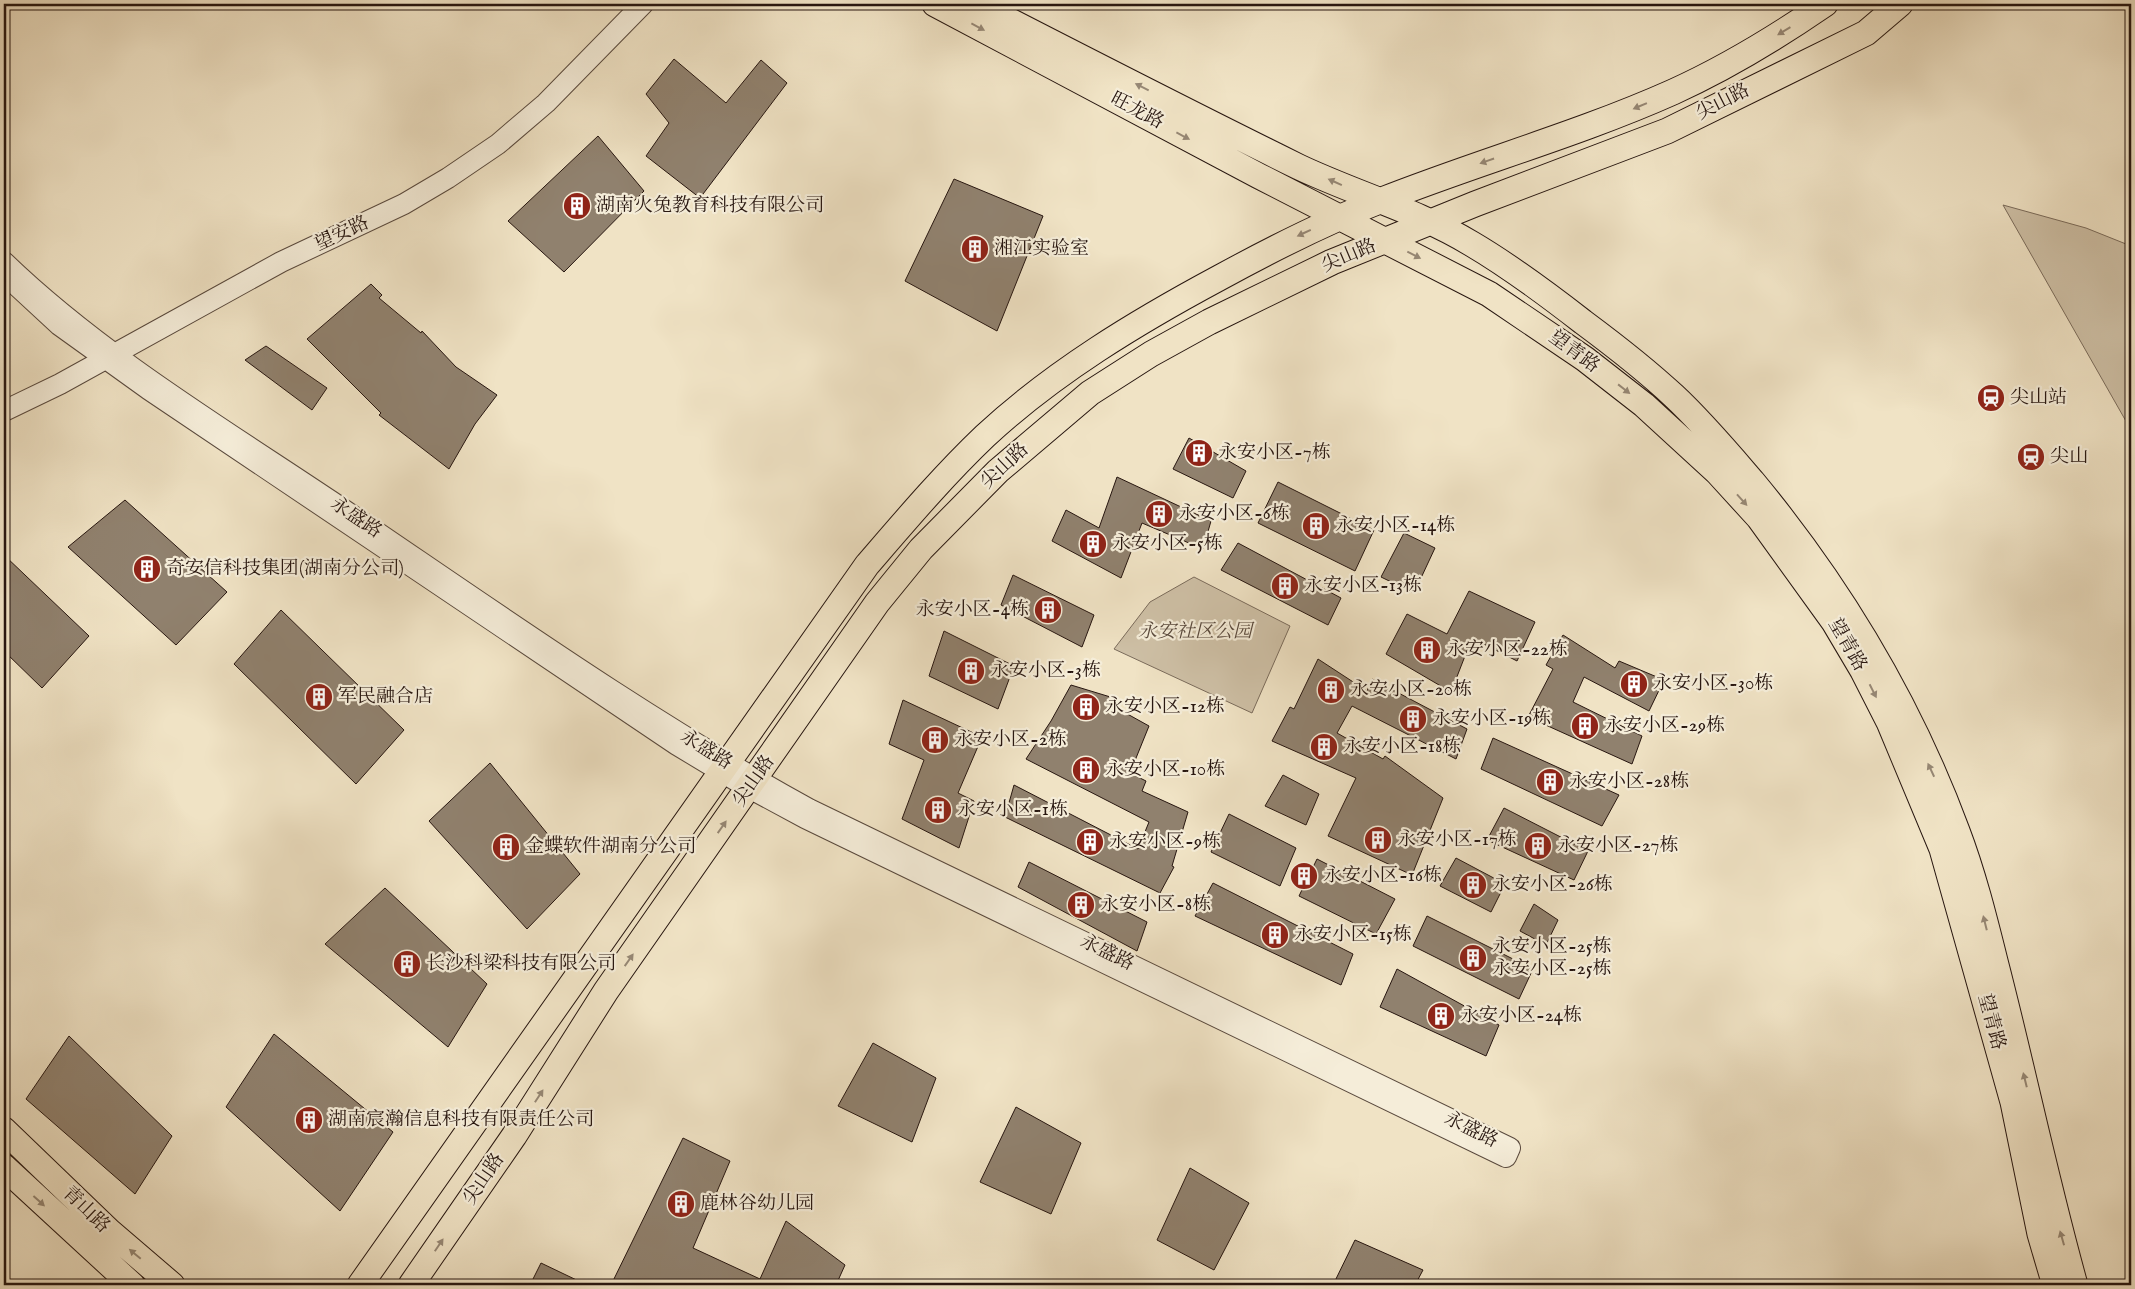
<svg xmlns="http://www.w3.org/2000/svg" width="2135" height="1289" font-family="'IM FELL English','Noto Serif SC',serif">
  <rect width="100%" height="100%" fill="#f0e3c5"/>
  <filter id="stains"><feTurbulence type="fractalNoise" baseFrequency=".004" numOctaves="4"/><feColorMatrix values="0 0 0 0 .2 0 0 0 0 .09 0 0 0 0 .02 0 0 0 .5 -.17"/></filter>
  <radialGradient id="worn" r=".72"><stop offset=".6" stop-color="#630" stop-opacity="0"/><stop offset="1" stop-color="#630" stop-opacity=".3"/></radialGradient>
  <path fill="#cec0a6" stroke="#7a6b5b" d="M2003,205l83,23 45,18v184z
    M1194,577l96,49 -38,87 -138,-64 36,-47z"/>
  <path fill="#90816e" stroke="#271610" d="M674,59l52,44 35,-43 26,23 -87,115 -54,-42 23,-33 -23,-29z
    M598,136l46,55 -80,81 -56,-51z
    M954,179l89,37 -46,115 -92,-50z
    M371,284l11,11 -3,3 42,35 1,-2 34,36 41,28 -22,29 -26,45 -70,-54 2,-2 -74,-74z
    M266,346l61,42 -15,22 -67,-50z
    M1189,438l57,33 -13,27 -60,-29z
    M1117,477l94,44 -8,28 -61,-26 -21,55 -69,-37 14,-31 33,18z
    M1278,482l96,48 -19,41 -97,-48z
    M125,500l102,92 -51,53 -108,-98z
    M1404,533l31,15 -21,45 -33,-16z
    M1238,543l103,55 -13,27 -107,-55z
    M4,555l85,81 -47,52 -38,-37z
    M1013,575l81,40 -12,32 -81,-42z
    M1469,591l66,31 -18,39 -45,-23 -21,54 -65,-38 21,-40 40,20z
    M281,610l123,120 -48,54 -122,-120z
    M944,631l70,35 -16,43 -69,-33z
    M1563,635l52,33 4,-7 45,19 -15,31 -65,-34 -11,25 69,34 -10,28 -104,-47 25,-48 -7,-4z
    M1318,659l49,32 5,-12 95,50 -11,30 -104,-53 -15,27 46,26 2,-3 58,42 -31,77 -84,-39 28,-58 -84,-37 18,-34 4,2z
    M1071,685l46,14 -4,7 36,20 -19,47 16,8 -4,10 46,21 -16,54 2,1 -14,26 -155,-76 9,-32 124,64 11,-27 -123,-63 25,-38z
    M903,700l79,37 -24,56 16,8 -15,47 -57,-29 22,-59 -35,-16z
    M1493,738l126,57 -17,31 -121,-57z
    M490,763l90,111 -53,55 -98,-108z
    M1283,775l36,19 -13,31 -41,-19z
    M1504,808l84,43 -14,29 -87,-40z
    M1229,814l67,34 -16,38 -69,-34z
    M1456,858l49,26 -14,28 -51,-26z
    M1317,859l78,40 -19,35 -77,-38z
    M1029,862l118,60 -10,29 -119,-64z
    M1213,883l140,71 -12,31 -146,-69z
    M385,888l102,96 -39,63 -123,-103z
    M1534,904l24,16 -12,25 -26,-14z
    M1427,916l106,53 -14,30 -106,-53z
    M1397,969l102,56 -13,31 -106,-49z
    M274,1034l119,98 -53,79 -114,-104z
    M69,1036l103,100 -37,58 -109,-95z
    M873,1043l63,35 -24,64 -74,-36z
    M1016,1107l65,36 -30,71 -71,-32z
    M683,1138l47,23 -37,87 67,31 26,-58 59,44 -9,20h-225z
    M1190,1168l59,35 -35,67 -57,-30z
    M1355,1240l68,30 -8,15h-82z
    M541,1263l46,22h-57z"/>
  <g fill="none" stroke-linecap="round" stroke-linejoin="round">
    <defs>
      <path id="minor" d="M4,262c94,91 218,166 327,239 157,106 312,217 478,308l701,339 -4,9 -701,-339 -65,-35 -63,-38 -529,-356 -89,-64 -55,-51
        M4,411l56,-27 221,-122 123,-58 44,-26 50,-34 48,-41 97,-99"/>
      <path id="major" d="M935,4l324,172 230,118 96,65 59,46 73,67 42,46 75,104 29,49 26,51 53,127 71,253 27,132 15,51
        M977,4c107,55 214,110 322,163 57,27 119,44 173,77 39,23 75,50 111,78 31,23 62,47 91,74 28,26 54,57 79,86 86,104 157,222 204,349 16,42 27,86 38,130 28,108 50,217 80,324
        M4,1130l105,101 63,54
        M4,1167l128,118
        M360,1285l507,-720c38,-44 76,-89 118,-129 69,-64 152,-114 234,-158 53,-29 106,-56 163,-78 96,-38 197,-66 291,-108 53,-24 104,-55 152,-88
        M411,1285l103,-149 92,-145 271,-388 44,-54 77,-78 92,-78 61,-39 58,-32 123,-60 143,-58 192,-73 199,-98 34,-29"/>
    </defs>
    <use href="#minor" stroke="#59493d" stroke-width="22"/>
    <use href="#major" stroke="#271610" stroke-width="27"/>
    <use href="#minor" stroke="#f5edd9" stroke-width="20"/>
    <use href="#major" stroke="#f0e3c5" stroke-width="25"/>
  </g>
  <defs><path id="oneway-solid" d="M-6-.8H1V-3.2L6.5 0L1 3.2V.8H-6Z" transform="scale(1.25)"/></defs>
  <g fill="#968774">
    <use href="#oneway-solid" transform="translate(978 27) rotate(28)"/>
    <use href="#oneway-solid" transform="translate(1784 31) rotate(149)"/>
    <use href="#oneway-solid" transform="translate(1142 87) rotate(-153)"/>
    <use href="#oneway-solid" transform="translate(1640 106) rotate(157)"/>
    <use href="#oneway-solid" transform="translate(1183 136) rotate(28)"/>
    <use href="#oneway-solid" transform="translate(1487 161) rotate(161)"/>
    <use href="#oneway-solid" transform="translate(1335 182) rotate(-156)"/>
    <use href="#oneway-solid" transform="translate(1304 233) rotate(155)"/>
    <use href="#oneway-solid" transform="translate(1414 255) rotate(27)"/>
    <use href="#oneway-solid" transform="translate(1624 389) rotate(38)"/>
    <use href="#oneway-solid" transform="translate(1742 500) rotate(48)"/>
    <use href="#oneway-solid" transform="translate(1873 691) rotate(63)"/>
    <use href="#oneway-solid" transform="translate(1931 770) rotate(-115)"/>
    <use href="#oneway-solid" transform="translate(722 827) rotate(-55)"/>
    <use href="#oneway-solid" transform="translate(1985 923) rotate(-104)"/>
    <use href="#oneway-solid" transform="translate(629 960) rotate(-55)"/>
    <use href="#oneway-solid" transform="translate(2025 1080) rotate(-104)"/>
    <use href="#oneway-solid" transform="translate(539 1096) rotate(-57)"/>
    <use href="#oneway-solid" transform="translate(39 1201) rotate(42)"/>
    <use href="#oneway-solid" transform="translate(2062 1238) rotate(-106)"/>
    <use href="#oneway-solid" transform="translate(439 1245) rotate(-56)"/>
    <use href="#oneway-solid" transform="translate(135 1254) rotate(-140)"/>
  </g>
  <defs>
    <symbol id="building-disc" viewBox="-11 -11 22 22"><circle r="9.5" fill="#8f2418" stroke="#f5edd9"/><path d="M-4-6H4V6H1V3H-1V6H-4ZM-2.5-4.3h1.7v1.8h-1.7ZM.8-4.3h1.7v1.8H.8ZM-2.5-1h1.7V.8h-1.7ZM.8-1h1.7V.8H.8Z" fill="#fff"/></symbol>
    <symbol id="station-disc" viewBox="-11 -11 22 22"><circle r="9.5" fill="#8f2418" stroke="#f5edd9"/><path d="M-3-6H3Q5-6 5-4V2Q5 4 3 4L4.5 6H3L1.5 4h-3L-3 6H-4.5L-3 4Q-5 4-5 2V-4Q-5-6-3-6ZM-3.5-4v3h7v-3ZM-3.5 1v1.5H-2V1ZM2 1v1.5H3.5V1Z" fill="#fff"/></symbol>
  </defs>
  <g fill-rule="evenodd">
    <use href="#building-disc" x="561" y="190" width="32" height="32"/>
    <use href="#building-disc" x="959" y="233" width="32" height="32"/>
    <use href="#station-disc" x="1975" y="382" width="32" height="32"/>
    <use href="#building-disc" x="1183" y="437" width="32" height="32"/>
    <use href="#station-disc" x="2015" y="441" width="32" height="32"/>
    <use href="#building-disc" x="1143" y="498" width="32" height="32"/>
    <use href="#building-disc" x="1300" y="510" width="32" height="32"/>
    <use href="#building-disc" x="1077" y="528" width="32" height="32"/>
    <use href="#building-disc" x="131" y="553" width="32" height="32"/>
    <use href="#building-disc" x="1269" y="570" width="32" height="32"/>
    <use href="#building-disc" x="1032" y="594" width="32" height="32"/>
    <use href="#building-disc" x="1411" y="634" width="32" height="32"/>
    <use href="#building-disc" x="955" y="655" width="32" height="32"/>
    <use href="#building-disc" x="1618" y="668" width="32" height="32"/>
    <use href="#building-disc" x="1315" y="674" width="32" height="32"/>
    <use href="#building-disc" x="303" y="681" width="32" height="32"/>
    <use href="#building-disc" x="1070" y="691" width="32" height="32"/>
    <use href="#building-disc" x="1397" y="703" width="32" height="32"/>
    <use href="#building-disc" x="1569" y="710" width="32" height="32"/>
    <use href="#building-disc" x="919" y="724" width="32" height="32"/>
    <use href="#building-disc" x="1308" y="731" width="32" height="32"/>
    <use href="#building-disc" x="1070" y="754" width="32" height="32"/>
    <use href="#building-disc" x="1534" y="766" width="32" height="32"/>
    <use href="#building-disc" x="922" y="794" width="32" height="32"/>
    <use href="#building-disc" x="1362" y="824" width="32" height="32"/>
    <use href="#building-disc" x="1074" y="826" width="32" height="32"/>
    <use href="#building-disc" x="1522" y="830" width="32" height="32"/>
    <use href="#building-disc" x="490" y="831" width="32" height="32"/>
    <use href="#building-disc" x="1288" y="860" width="32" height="32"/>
    <use href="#building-disc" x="1457" y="869" width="32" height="32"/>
    <use href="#building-disc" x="1065" y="889" width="32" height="32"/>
    <use href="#building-disc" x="1259" y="919" width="32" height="32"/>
    <use href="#building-disc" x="1457" y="942" width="32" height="32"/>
    <use href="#building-disc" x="391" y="948" width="32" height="32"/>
    <use href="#building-disc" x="1425" y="1000" width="32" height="32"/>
    <use href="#building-disc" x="293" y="1104" width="32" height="32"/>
    <use href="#building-disc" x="665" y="1188" width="32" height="32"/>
  </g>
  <g text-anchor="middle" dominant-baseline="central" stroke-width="4.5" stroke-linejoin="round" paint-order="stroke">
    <g font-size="19" fill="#271610" stroke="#f5edd9">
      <text transform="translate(1723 102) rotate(-27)">尖山路</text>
      <text transform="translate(1137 111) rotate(28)">旺龙路</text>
      <text transform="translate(342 234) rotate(-25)">望安路</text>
      <text transform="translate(1349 256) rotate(-23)">尖山路</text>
      <text transform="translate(1574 352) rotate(36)">望青路</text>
      <text transform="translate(1005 466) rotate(-43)">尖山路</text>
      <text transform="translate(356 518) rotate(34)">永盛路</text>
      <text transform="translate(1847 645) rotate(60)">望青路</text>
      <text transform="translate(706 750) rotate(32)">永盛路</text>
      <text transform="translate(754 781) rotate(-55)">尖山路</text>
      <text transform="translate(1107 953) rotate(26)">永盛路</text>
      <text transform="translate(1991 1022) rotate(75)">望青路</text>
      <text transform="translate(1471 1130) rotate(26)">永盛路</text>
      <text transform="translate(484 1179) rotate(-56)">尖山路</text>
      <text transform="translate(86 1210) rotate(44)">青山路</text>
    </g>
    <g font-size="19" fill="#271610" stroke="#f5edd9" text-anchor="start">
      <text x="596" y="206">湖南火兔教育科技有限公司</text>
      <text x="994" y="249">湘江实验室</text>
      <text x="2010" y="398">尖山站</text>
      <text x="1218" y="453">永安小区-7栋</text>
      <text x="2050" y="457">尖山</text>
      <text x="1178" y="514">永安小区-6栋</text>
      <text x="1335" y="526">永安小区-14栋</text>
      <text x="1112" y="544">永安小区-5栋</text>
      <text x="166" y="569">奇安信科技集团(湖南分公司)</text>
      <text x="1304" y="586">永安小区-13栋</text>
      <text x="1029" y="610" text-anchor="end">永安小区-4栋</text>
      <text x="1446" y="650">永安小区-22栋</text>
      <text x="990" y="671">永安小区-3栋</text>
      <text x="1653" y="684">永安小区-30栋</text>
      <text x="1350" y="690">永安小区-20栋</text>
      <text x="338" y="697">军民融合店</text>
      <text x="1105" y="707">永安小区-12栋</text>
      <text x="1432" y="719">永安小区-19栋</text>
      <text x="1604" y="726">永安小区-29栋</text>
      <text x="954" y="740">永安小区-2栋</text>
      <text x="1343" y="747">永安小区-18栋</text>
      <text x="1105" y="770">永安小区-10栋</text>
      <text x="1569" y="782">永安小区-28栋</text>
      <text x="957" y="810">永安小区-1栋</text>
      <text x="1397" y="840">永安小区-17栋</text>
      <text x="1109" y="842">永安小区-9栋</text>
      <text x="1557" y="846">永安小区-27栋</text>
      <text x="525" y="847">金蝶软件湖南分公司</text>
      <text x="1323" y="876">永安小区-16栋</text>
      <text x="1492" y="885">永安小区-26栋</text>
      <text x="1100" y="905">永安小区-8栋</text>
      <text x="1294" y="935">永安小区-15栋</text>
      <text x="1492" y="947">永安小区-25栋<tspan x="1492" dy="22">永安小区-25栋</tspan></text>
      <text x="426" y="964">长沙科梁科技有限公司</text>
      <text x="1460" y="1016">永安小区-24栋</text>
      <text x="328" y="1120">湖南宸瀚信息科技有限责任公司</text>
      <text x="700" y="1204">鹿林谷幼儿园</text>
    </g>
    <g font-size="19" font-style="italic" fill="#59493d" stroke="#f5edd9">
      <text x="1195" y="632">永安社区公园</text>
    </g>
  </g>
  <rect width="2135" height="1289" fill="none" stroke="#f0e3c5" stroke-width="20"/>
  <rect x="5" y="5" width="2125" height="1279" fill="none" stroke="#271610" stroke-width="2.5"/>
  <rect x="10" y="10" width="2115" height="1269" fill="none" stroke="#271610"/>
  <rect width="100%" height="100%" filter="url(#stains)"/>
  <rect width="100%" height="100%" fill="url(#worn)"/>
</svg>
